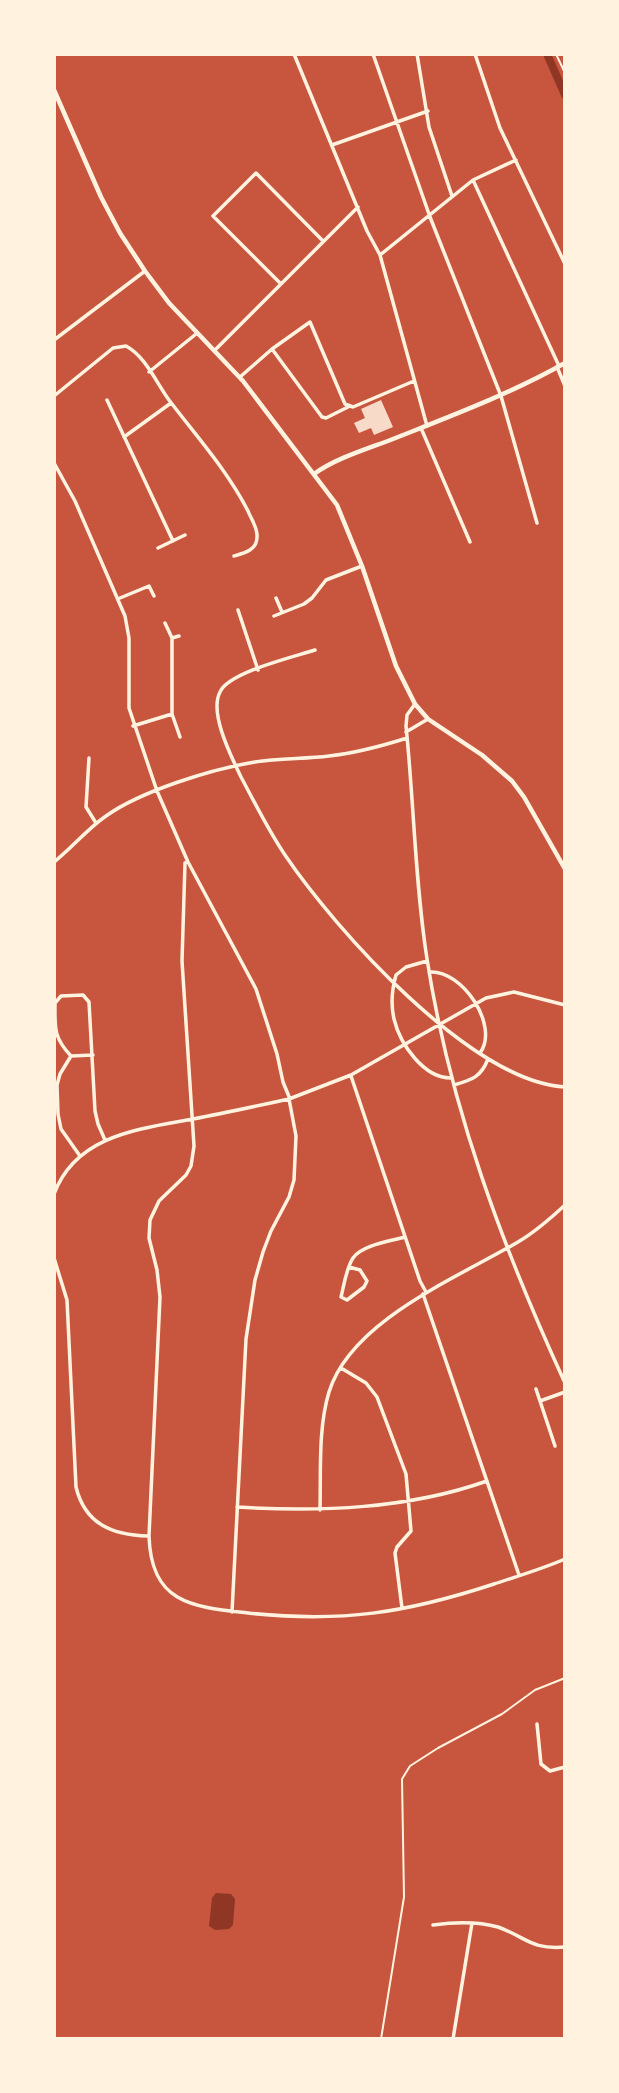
<svg xmlns="http://www.w3.org/2000/svg" width="619" height="2093" font-family="Lato,sans-serif">
  <rect width="100%" height="100%" fill="#c8553d"/>
  <path fill="#8f3625" d="M216,1893l15,1 4,5 -2,26 -4,4 -14,1 -6,-4 3,-28z"/>
  <g fill="none" stroke-linecap="round" stroke-linejoin="round">
    <path stroke="#8f3625" stroke-width="8" d="M547,54l18,41"/>
  </g>
  <path fill="#f7dbc8" d="M381,400l12,27 -19,8 -3,-7 -12,5 -5,-10 11,-5 -4,-9z"/>
  <g fill="none" stroke-linecap="round" stroke-linejoin="round">
    <path stroke="#fff3e0" stroke-width="2" d="M556,54l9,19
      M381,2039l23,-142 -2,-118 8,-13 28,-18 64,-34 33,-24 30,-12"/>
    <path stroke="#fff3e0" stroke-width="3.5" d="M294,54l73,177 13,24 47,171
      M373,54l57,163 71,179 36,127
      M417,54l12,73 23,69
      M475,54l25,74 65,136
      M332,145l96,-34
      M473,180l86,186
      M380,255l93,-75 43,-20
      M281,284l-68,-68 43,-43 67,68
      M54,340l91,-69
      M272,349l38,-27 35,82 8,3 61,-26
      M214,351l144,-144
      M557,367l8,19
      M149,372l47,-38
      M240,377l32,-28 50,68 4,1 22,-11
      M54,396l59,-48 13,-2c19,10 30,36 43,54 28,37 58,70 79,111 3,8 10,17 9,26 0,13 -12,16 -23,19
      M107,400l66,141
      M421,428l49,114
      M124,437l47,-34
      M54,463l21,38 50,115 4,22v70l28,83 31,71 68,127 21,65 6,28 7,17
      M158,548l27,-13
      M120,598l29,-12 5,10
      M276,598l6,14
      M238,610l20,60
      M274,616l30,-12 8,-6 14,-18 36,-14
      M165,623l7,15v76l8,23
      M172,638l7,-2
      M315,650c-21,7 -86,22 -95,42 -11,21 11,64 21,85 14,26 27,53 44,78 50,74 186,227 280,232
      M415,704l-8,11 -1,11c8,78 9,156 21,233 23,148 76,289 138,424
      M133,726l39,-12
      M406,732l22,-13
      M89,758l-3,49 10,16
      M54,862c18,-14 33,-33 52,-46 35,-25 106,-47 149,-54 24,-4 50,-3 74,-6 27,-3 53,-10 78,-18
      M188,862l-3,1 -3,98 12,185 -3,20 -5,9 -27,26 -9,19 -1,18 8,32 3,27 -11,239c2,68 44,71 99,77 93,10 158,0 246,-29 24,-8 48,-15 71,-25
      M427,961l-21,6 -10,8c-4,14 -5,31 -2,44 6,25 30,60 58,59
      M429,972c33,-3 71,54 51,81
      M71,1056l22,-1
      M351,1076l69,205 6,11
      M454,1085c18,-5 27,-8 34,-26
      M80,1156l-19,-27 -3,-15 -1,-29 3,-11 11,-18c-18,-19 -16,-29 -16,-53l6,-7 22,-1 6,7 6,109 3,13 7,16
      M54,1194c22,-59 85,-65 139,-75 32,-6 64,-13 96,-20l62,-24 135,-77 28,-6 51,13
      M54,1258l13,42 9,187c9,37 36,48 72,49
      M349,1267l11,3 7,11 -3,6 -17,13 -6,-3c3,-12 5,-28 12,-39 9,-13 38,-17 52,-21
      M423,1294l96,281
      M341,1368l25,15 11,14 29,77 5,57 -14,16 -2,6 7,55
      M536,1389l4,12
      M555,1446l-15,-45 25,-9
      M237,1507c84,5 171,2 250,-26
      M320,1510c1,-38 -2,-82 9,-118 22,-72 130,-115 189,-150 17,-10 33,-24 47,-37
      M232,1612l14,-273 9,-59 8,-28 8,-21 18,-34 5,-17 2,-44 -7,-37
      M537,1724l4,40 9,7 15,-4
      M433,1925c21,-3 44,-4 65,2 28,10 33,23 67,20
      M453,2039l19,-116"/>
    <path stroke="#fff3e0" stroke-width="4.5" d="M54,90l47,107 19,36 25,38 24,32 74,78 94,124 25,61 34,100 19,38 13,15 54,36 30,26 12,16 41,72
      M314,474c22,-16 53,-25 79,-35 58,-23 117,-45 172,-76"/>
  </g>
  <rect width="619" height="2093" fill="none" stroke="#fff3e0" stroke-width="112"/>
</svg>
